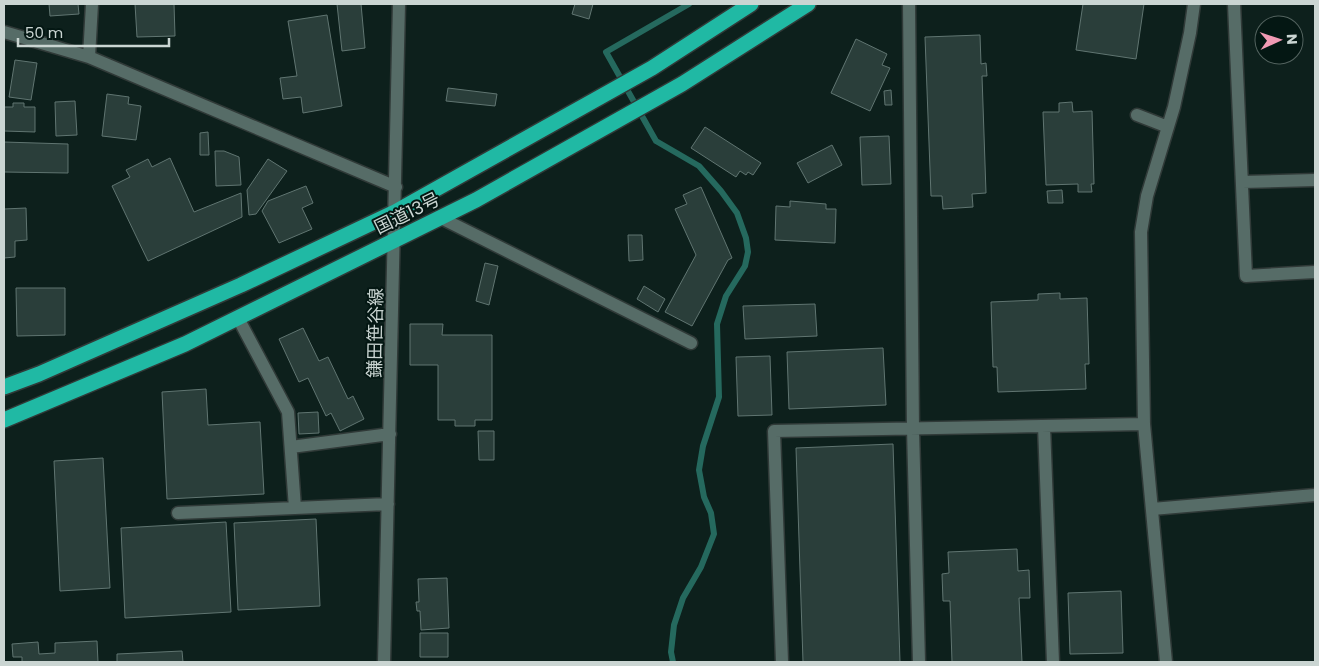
<svg xmlns="http://www.w3.org/2000/svg" width="1319" height="666" font-family="Poppins,'Noto Sans JP',sans-serif">
  <rect width="100%" height="100%" fill="#0d201c"/>
  <g fill="none" stroke-linecap="round" stroke-linejoin="round">
    <path stroke="#25695e" stroke-width="6" d="M673,662l-2,-10 3,-27 9,-27 18,-31 13,-33 -3,-21 -7,-16 -5,-27 4,-24 16,-49 -2,-73 9,-28 19,-30 3,-14 -2,-14 -9,-25 -16,-22 -22,-25 -43,-25 -50,-89 83,-48"/>
  </g>
  <path fill="#2a3e3a" stroke="#607571" d="M49,4h29l1,10 -29,2z
    M135,4h39l1,32 -38,1z
    M337,4h24l4,44 -23,3z
    M575,4h18l-4,15 -17,-5z
    M1083,4h61l-8,55 -60,-9z
    M327,15l15,91 -39,7 -2,-16 -18,2 -3,-21 17,-2 -9,-55z
    M980,35l1,29 5,-1 1,13h-5l4,117 -14,1 1,13 -30,2 -1,-13h-11l-6,-159z
    M856,39l31,15 -5,11 8,3 -20,43 -39,-18z
    M15,60l22,3 -6,37 -22,-3z
    M448,88l49,6 -2,12 -49,-5z
    M891,90l1,15h-7l-1,-14z
    M107,94l22,3 -1,7 13,2 -5,34 -34,-4z
    M75,101l2,34 -21,1 -1,-34z
    M1072,102l1,10 19,-1 2,73h-3l1,8h-14v-8l-32,1 -3,-73h16v-9z
    M13,103h11v4h11v25l-31,-1v-24h9z
    M705,127l56,36 -8,12 -5,-3 -2,3 -6,-4 -4,6 -45,-29z
    M208,132l1,23h-9v-22z
    M889,136l2,48 -29,1 -2,-48z
    M4,142l64,2v29l-64,-1z
    M832,145l10,20 -34,18 -11,-20z
    M215,151h9l15,6 2,28 -25,1z
    M170,158l24,54 47,-19 1,24 -94,44 -36,-75 18,-9 -4,-7 22,-11 4,8z
    M268,159l19,12 -31,43 -7,1 -2,-25z
    M306,186l7,17 -11,5 10,21 -33,14 -17,-32 6,-10z
    M701,187l31,71 -4,2 -36,66 -27,-14 31,-57 -21,-46 12,-5 -4,-9z
    M1062,190l1,13h-15l-1,-12z
    M790,201l36,3v5h10l-1,34 -60,-3 1,-34 14,1z
    M26,208l1,32 -12,1v16l-11,1v-49z
    M628,235h14l1,25 -14,1z
    M485,263l13,3 -9,39 -13,-4z
    M644,286l21,13 -7,13 -21,-13z
    M16,288h49v47l-48,1z
    M1060,293v6l27,-1 2,66h-4l1,25 -88,3 -1,-25h-4l-2,-65 47,-2v-6z
    M815,304l2,32 -72,3 -2,-33z
    M410,324h33l-1,11h50v85h-17v6h-20v-6h-17v-55h-28z
    M303,328l16,33 9,-4 20,42 5,-3 11,23 -24,12 -9,-18 -5,3 -18,-38 -9,4 -20,-43z
    M883,348l3,57 -97,4 -2,-57z
    M770,356l2,59 -34,1 -2,-59z
    M206,389l2,36 52,-3 4,72 -97,5 -5,-107z
    M318,412l1,21 -20,1 -1,-21z
    M478,431h16v29h-15z
    M893,444l7,218h-97l-7,-214z
    M103,458l7,130 -50,3 -6,-130z
    M316,519l4,87 -82,4 -4,-87z
    M226,522l5,90 -106,6 -4,-90z
    M1017,549l1,22 11,-1 1,28h-11l3,64h-70l-2,-61h-7l-1,-27 7,-1 -1,-21z
    M447,578l2,50 -28,2 -1,-19h-3l-1,-9h3l-1,-23z
    M1121,591l2,62 -53,1 -2,-61z
    M420,633h28v24h-28z
    M97,641l1,21h-76v-5h-9l-1,-13 26,-2 1,12 16,-1v-10z
    M182,651l1,11h-66v-8z"/>
  <g fill="none" stroke-linecap="round" stroke-linejoin="round">
    <defs>
      <path id="minor" d="M909,4l4,425 6,233
        M1234,4l12,272 69,-4
        M4,32l85,25 3,-53
        M89,57l307,130
        M1137,115l31,12
        M1242,182l73,-2
        M441,218l250,125
        M238,318l50,94 7,96
        M1044,426l9,236
        M291,447l99,-13
        M1152,509l163,-14
        M178,513l210,-9
        M384,662l15,-658
        M782,662l-8,-231 370,-7
        M1166,662l-22,-238 -3,-192 6,-36 27,-89 16,-74 4,-29"/>
      <path id="highway" d="M4,387l35,-13 202,-89 154,-73 257,-144 99,-64
        M4,420l181,-76 291,-144 206,-116 126,-80"/>
    </defs>
    <use href="#minor" stroke="#303a38" stroke-width="15"/>
    <use href="#highway" stroke="#303a38" stroke-width="18"/>
    <use href="#minor" stroke="#566c67" stroke-width="12"/>
    <use href="#highway" stroke="#20b9a4" stroke-width="15"/>
  </g>
  <g text-anchor="middle" dominant-baseline="central" stroke-width="4" stroke-linejoin="round" paint-order="stroke">
    <g font-size="18" fill="#cad5d2" stroke="#041713">
      <text transform="translate(407 213) rotate(-26)">国道13号</text>
      <text transform="translate(375 333) rotate(-89)">鎌田笹谷線</text>
    </g>
  </g>
  <rect width="1319" height="666" fill="none" stroke="#cad5d2" stroke-width="10"/>
  <g transform="translate(1279 40) rotate(87)"><circle r="24" fill="#041713" stroke="#53635f"/>
  <path d="M0-4L9 19L0 12L-9 19Z" fill="#f19ab4"/>
  <text y="-8" font-size="14" font-weight="bold" text-anchor="middle" fill="#cad5d2">N</text>
  </g>
  <path d="M18 38v8h151v-8" fill="none" stroke="#cad5d2" stroke-width="2.5"/>
  <text x="25" y="38" font-size="15" fill="#cad5d2" stroke="#041713" stroke-width="4" paint-order="stroke">50 m</text>
</svg>
